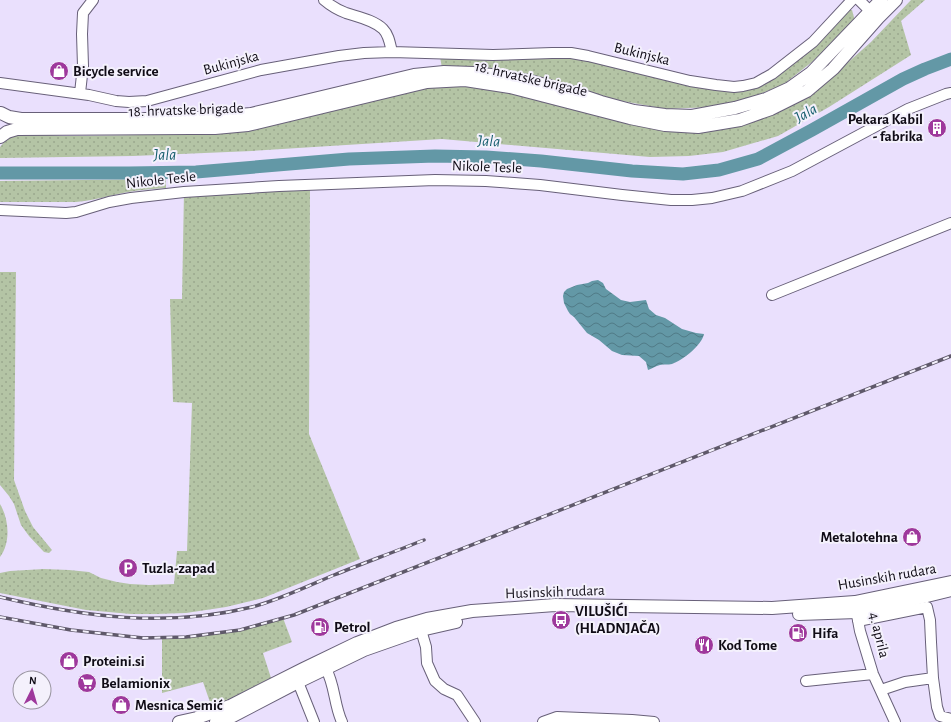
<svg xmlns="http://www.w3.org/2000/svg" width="951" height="722" font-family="'Alegreya Sans',sans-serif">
  <defs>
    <pattern id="grass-dots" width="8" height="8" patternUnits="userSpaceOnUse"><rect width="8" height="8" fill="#b4c4a5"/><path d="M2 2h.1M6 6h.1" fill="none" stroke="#9aa78d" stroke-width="1.8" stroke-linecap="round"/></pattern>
    <pattern id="water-waves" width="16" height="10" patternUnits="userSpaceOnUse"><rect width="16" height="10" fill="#6398a6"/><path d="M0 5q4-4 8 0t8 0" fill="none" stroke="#507a86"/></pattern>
  </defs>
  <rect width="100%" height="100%" fill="#eae0fd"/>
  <path fill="url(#grass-dots)" d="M911,0h14l-24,21 10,34 -82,52 -51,29 -55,16 -34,4 -39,1 -208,-18 -190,12 -119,5 -133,2v-11l6,-7 7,-5 9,-2 41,3 155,-2 209,-48 35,-3 266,43 99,-45 44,-39z
    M849,10h3l3,11 -43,41 -28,22 -36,15 -35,8 -47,2 -44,-8 -55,-15 -125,-18 -2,-11 120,-1 25,4 119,28 52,-2z
    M166,179v9c-19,1 -37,3 -56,8 -11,2 -22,5 -34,6h-76v-21z
    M310,185l-1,249 51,125 -97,39 -37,9 -40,6 -30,1h-25l-45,-4 -86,-17v-20l10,-2 34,-2 25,1 20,2 12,6 16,4 13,2 19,1 25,-1 3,-33h10l5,-148 -19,-1 -3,-103h12l2,-107z
    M0,272h16l-2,208 11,31 8,16 19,23 -3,3 -5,-1 -15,-16 -8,-11 -7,-21 -5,-8 -9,-11z
    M0,504c9,15 11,38 0,53z
    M283,618l9,24 -29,11 8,25 -51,26 -8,4 -9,-26 -41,11v-56h24l54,-7z"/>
  <path fill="url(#water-waves)" d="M598,280l5,3 3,6 15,11 9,2 16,-2 3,9 7,6 9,3 17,11 14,4 8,1c-2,11 -21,26 -32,30 -4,1 -8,0 -12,1 -4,1 -9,4 -12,5l-2,-8 -7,-6 -17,-1 -10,-4 -13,-11 -12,-7 -13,-16 -4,-3 -2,-3 -4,-8 -1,-7 1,-4 3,-3 10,-4 11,-2 4,-2z"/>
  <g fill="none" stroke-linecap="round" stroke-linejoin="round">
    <path stroke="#6398a6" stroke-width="13" d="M0,173h129l67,-1 153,-13 86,-3 51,1 55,4 91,10 51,3 36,-4 39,-11 54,-29 91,-51 22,-10 26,-10"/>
    <defs>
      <path id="minor" d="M324,0c7,6 14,10 22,13 12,4 28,7 37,16 6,6 7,15 9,23
        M859,0l16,16
        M0,83l89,12 27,6 13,1 18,-1 114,-31 78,-14 25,-3 28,-1 101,3 59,-2h19l17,3 102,25 26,4 18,2 9,-1 13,-3 16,-9 41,-32 39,-42
        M80,93l3,-27 -1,-32 1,-21 10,-13
        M0,210l66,3 10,-1 33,-10 22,-4 53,-6 95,-6 156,-6 51,1 54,4 82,10 49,5h21l20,-2 30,-7 50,-20 116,-62 38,-15 5,-1
        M772,295l179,-72
        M857,615l3,16 13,43 22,48
        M858,621l69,-14 3,13 1,22 2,36 4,29 3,9 11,3
        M421,630l5,17 1,16 8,18 9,8 13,6 18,27
        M326,669c9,16 8,36 16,53
        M806,681l67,-7
        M298,682l16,40
        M881,690l24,-8 28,-4
        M543,722l14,-5 75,3 22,2"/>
      <path id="major" d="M1,113l8,4 12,2h157l39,-2 34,-3 25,-6 138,-33 30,-3 29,1 27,3 34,6 34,9 33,11 33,9 31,4 27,1 43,-8 31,-9 24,-11 21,-15 70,-73
        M0,137l7,-5 10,-3 174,-1h24l33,-3 179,-43 38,-2 45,7 120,31 35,7 33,2 42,-7 31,-11 36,-18 26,-22 45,-51 18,-18
        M799,614l58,-2 17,-3 77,-19
        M179,722l18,-4 33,-12 73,-37 54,-26 39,-15 31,-9 45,-8 83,-6 217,3 83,-6 96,-20
        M216,722l13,-4 69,-36 66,-32 57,-20 35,-8"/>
    </defs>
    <use href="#minor" stroke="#686079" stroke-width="12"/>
    <use href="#major" stroke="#686079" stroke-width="14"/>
    <use href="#minor" stroke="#fff" stroke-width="10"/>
    <use href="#major" stroke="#fff" stroke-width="12"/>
    <defs>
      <path id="rail" d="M0,597c84,20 166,31 252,10 27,-7 56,-21 82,-32 30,-12 60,-23 90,-35
        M0,617l71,13 72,8 43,-1 54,-7 54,-15 657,-259"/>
    </defs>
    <use href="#rail" stroke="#5f596a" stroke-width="3.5"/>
    <use href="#rail" stroke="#f4f1fc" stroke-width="2" stroke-dasharray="6" stroke-linecap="butt"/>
  </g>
  <defs>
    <symbol id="shop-disc" viewBox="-11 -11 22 22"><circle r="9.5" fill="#9e389c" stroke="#f4f1fc"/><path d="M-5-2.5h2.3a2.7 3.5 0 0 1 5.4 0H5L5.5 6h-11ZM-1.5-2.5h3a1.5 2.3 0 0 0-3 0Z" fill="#fff"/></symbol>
    <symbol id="building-disc" viewBox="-11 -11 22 22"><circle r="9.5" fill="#9e389c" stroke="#f4f1fc"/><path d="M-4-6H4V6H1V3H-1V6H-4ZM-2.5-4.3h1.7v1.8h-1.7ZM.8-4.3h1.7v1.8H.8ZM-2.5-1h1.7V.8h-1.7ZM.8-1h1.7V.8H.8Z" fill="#fff"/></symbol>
    <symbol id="parking-disc" viewBox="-11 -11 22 22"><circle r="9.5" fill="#9e389c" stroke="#f4f1fc"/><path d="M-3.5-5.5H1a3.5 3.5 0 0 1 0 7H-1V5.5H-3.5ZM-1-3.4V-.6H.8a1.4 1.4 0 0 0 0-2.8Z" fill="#fff"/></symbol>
    <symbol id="bus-disc" viewBox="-11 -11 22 22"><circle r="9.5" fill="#9e389c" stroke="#f4f1fc"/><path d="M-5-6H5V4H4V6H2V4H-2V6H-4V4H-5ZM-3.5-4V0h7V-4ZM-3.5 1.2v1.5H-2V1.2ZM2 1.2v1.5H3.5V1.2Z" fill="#fff"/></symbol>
    <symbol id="fuel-disc" viewBox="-11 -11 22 22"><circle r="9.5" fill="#9e389c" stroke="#f4f1fc"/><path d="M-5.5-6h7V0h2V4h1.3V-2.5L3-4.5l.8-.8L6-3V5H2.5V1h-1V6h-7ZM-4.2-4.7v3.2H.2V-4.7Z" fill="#fff"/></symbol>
    <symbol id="restaurant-disc" viewBox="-11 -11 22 22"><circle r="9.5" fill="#9e389c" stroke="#f4f1fc"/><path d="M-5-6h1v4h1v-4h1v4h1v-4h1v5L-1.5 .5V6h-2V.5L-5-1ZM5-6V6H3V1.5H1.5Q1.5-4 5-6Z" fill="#fff"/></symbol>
    <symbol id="supermarket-disc" viewBox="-11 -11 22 22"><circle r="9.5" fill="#9e389c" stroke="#f4f1fc"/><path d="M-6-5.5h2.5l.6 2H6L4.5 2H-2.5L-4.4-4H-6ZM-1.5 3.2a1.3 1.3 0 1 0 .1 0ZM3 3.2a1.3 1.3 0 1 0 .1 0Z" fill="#fff"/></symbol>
  </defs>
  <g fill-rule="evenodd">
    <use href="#shop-disc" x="48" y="60" width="22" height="22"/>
    <use href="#building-disc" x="926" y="117" width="22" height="22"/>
    <use href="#shop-disc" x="901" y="526" width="22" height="22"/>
    <use href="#parking-disc" x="117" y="557" width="22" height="22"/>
    <use href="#bus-disc" x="550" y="609" width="22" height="22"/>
    <use href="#fuel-disc" x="309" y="616" width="22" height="22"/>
    <use href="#fuel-disc" x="787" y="622" width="22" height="22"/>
    <use href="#restaurant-disc" x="693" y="634" width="22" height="22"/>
    <use href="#shop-disc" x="58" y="650" width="22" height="22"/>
    <use href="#supermarket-disc" x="76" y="672" width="22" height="22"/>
    <use href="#shop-disc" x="110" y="694" width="22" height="22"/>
  </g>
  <g text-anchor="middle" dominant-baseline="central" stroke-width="4" stroke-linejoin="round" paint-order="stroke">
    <g font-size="15" fill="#100c16" stroke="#f4f1fc">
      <text transform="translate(642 54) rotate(14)">Bukinjska</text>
      <text transform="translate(231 63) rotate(-15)">Bukinjska</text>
      <text transform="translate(531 79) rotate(13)">18. hrvatske brigade</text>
      <text transform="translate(186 110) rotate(-2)">18. hrvatske brigade</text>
      <text transform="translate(487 167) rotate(2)">Nikole Tesle</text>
      <text transform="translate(161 180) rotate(-6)">Nikole Tesle</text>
      <text transform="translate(887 577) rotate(-10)">Husinskih rudara</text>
      <text transform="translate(555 592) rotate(-2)">Husinskih rudara</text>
      <text transform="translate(879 635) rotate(76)">4. aprila</text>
    </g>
    <g font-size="15" font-weight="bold" fill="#100c16" stroke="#f4f1fc" text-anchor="start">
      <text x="73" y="71">Bicycle service</text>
      <text x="923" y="119" text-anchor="end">Pekara Kabil<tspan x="923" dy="17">- fabrika</tspan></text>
      <text x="898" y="537" text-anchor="end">Metalotehna</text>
      <text x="142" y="568">Tuzla-zapad</text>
      <text x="575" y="611">VILUŠIĆI<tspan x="575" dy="17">(HLADNJAČA)</tspan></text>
      <text x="334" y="627">Petrol</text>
      <text x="812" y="633">Hifa</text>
      <text x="718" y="645">Kod Tome</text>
      <text x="83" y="661">Proteini.si</text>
      <text x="101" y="683">Belamionix</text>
      <text x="135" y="705">Mesnica Semić</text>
    </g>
    <g font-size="16" font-style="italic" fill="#155d6d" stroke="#f4f1fc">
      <text transform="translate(806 113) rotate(-29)">Jala</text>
      <text transform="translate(489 141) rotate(3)">Jala</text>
      <text x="165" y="155">Jala</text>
    </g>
  </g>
  <g transform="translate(32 690) rotate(5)"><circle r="19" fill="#f4f1fc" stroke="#9995a0"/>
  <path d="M0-3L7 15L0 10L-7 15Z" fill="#9e389c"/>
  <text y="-6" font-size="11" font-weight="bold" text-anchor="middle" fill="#100c16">N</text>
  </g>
</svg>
